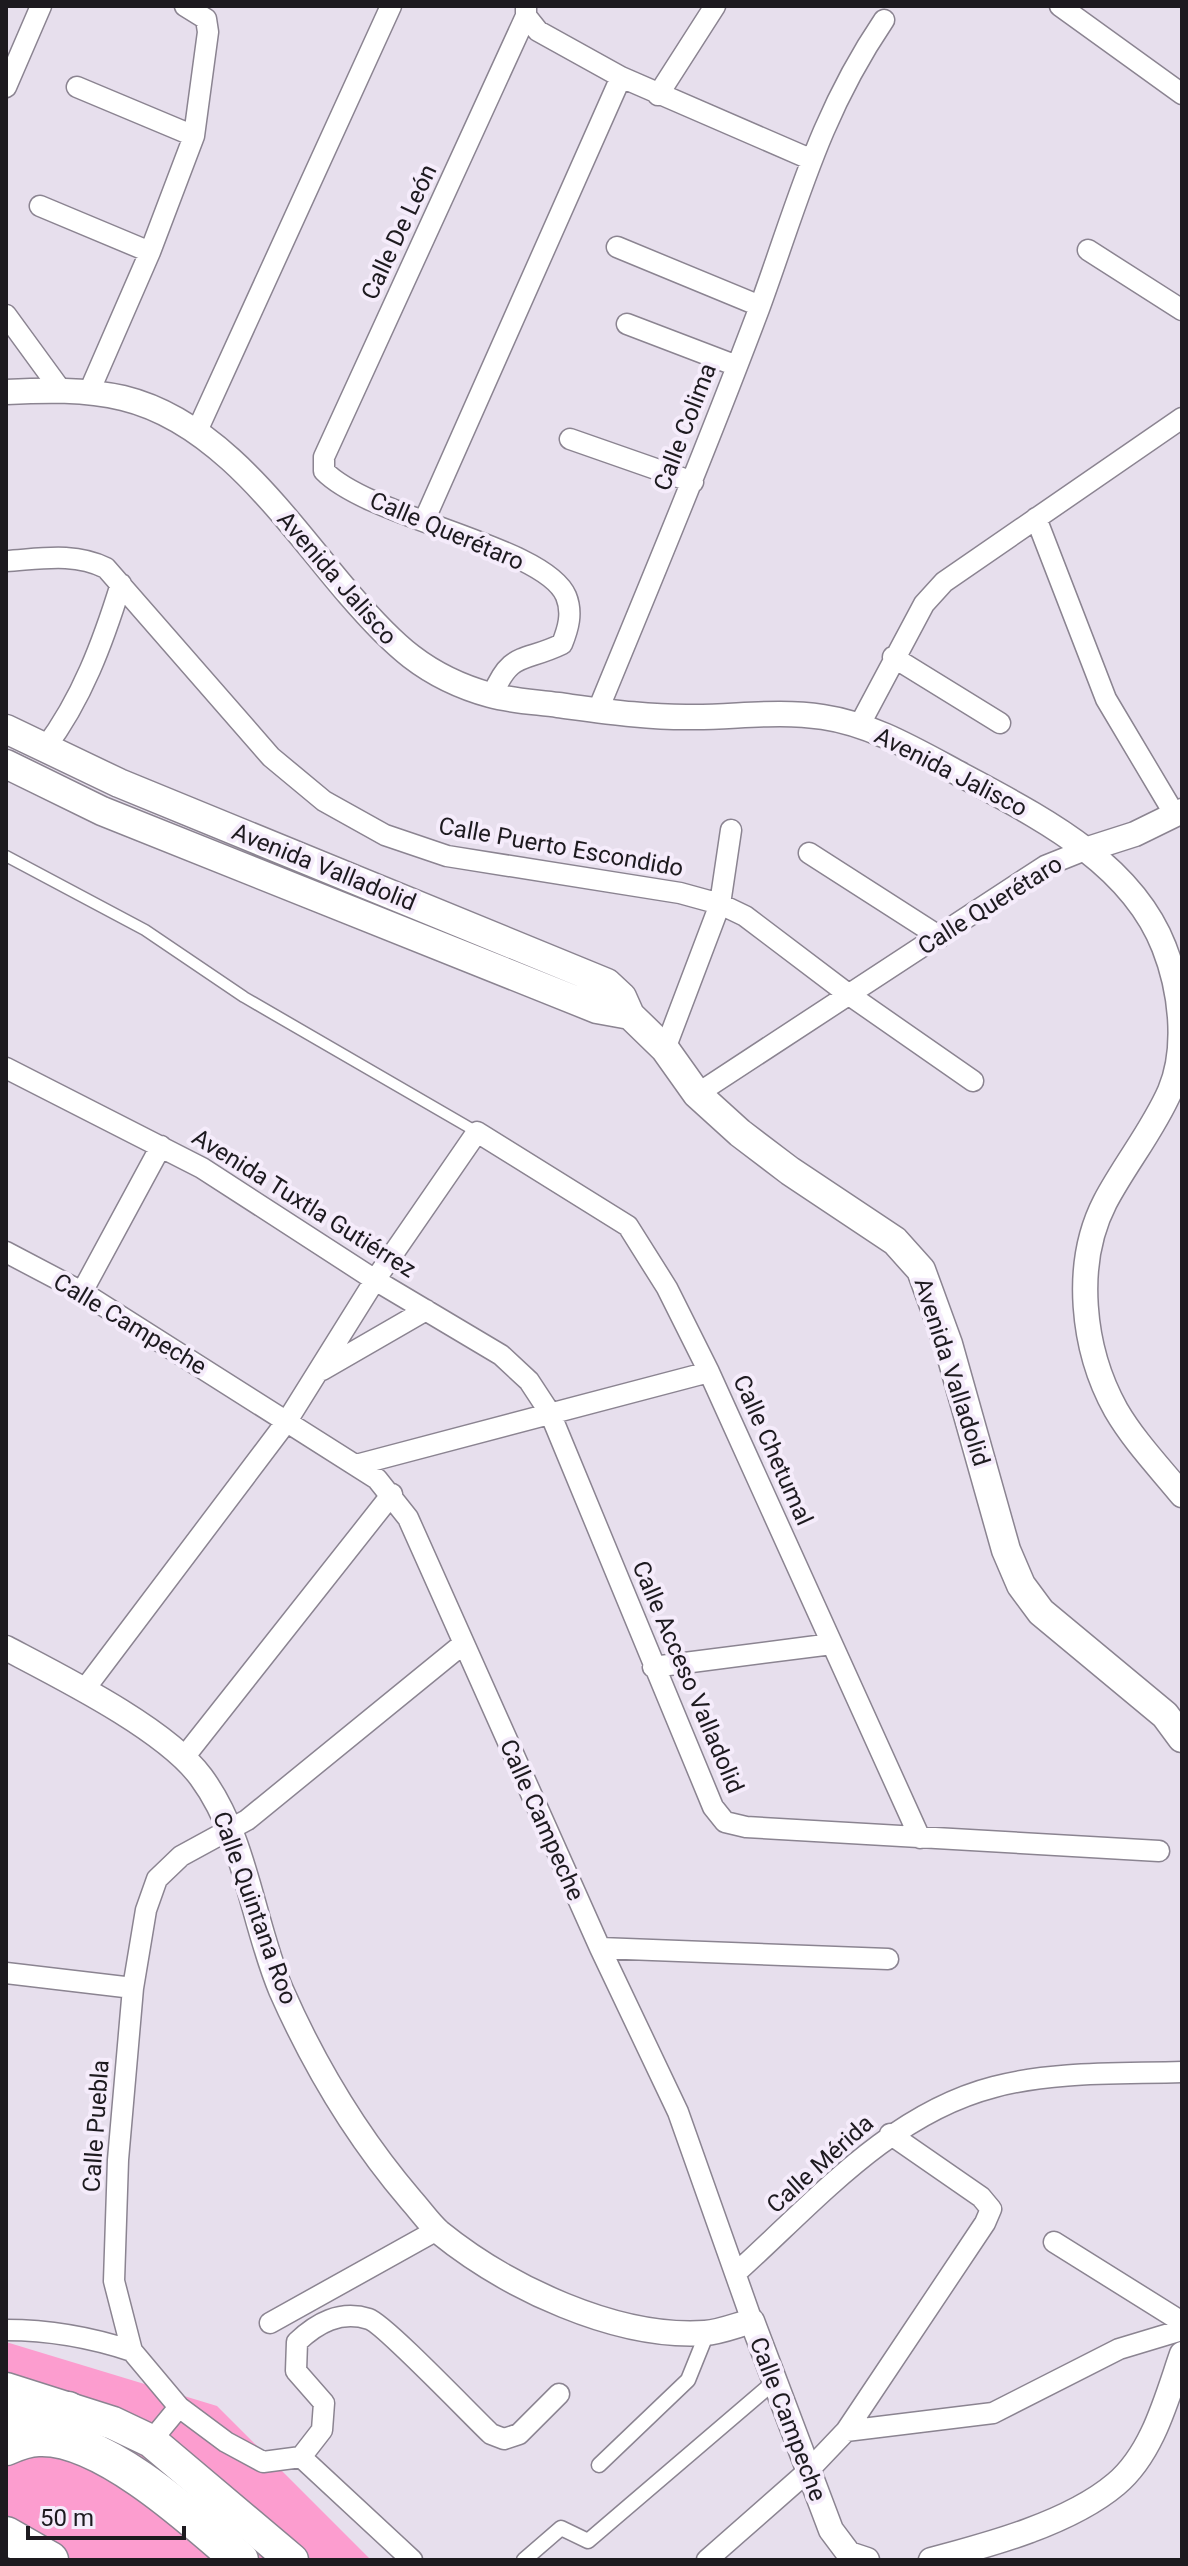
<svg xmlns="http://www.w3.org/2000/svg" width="1188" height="2566" font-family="Roboto,sans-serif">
  <rect width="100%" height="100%" fill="#e7dfed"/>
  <path fill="#fc9dcf" d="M6,2342l211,64 154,154h-365z"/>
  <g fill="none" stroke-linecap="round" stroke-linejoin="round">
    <defs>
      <path id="service" d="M6,856l139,74 99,67 233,135"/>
      <path id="pedestrian" d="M599,2465l89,-85 19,-47
        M524,2560l37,-32 27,13 186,-159"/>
      <path id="minor" d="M1060,6l122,88
        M526,7v9l12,15 83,46 189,82
        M6,87l35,-81
        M77,87l117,49
        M658,95l57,-89
        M40,206l110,46
        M617,247l143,59
        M1088,250l94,60
        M6,315l54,74
        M627,324l110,42
        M89,392l61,-140 44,-116 14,-104 -2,-13 -21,-13
        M197,431l194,-425
        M570,439l123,43
        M1036,518l70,181 69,116
        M424,521l197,-444
        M6,561c34,-2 68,-9 100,7l165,189 53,44 61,34 62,21 233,37 40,11 25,12 103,78 125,87
        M893,657l107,66
        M492,696c19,-46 31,-33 70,-52 6,-15 11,-31 4,-48 -21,-50 -195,-77 -242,-125v-14l202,-441
        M598,710c55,-133 110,-266 161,-401 39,-107 60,-193 125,-289
        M859,726l65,-122 20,-22 238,-164
        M45,748c37,-49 58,-106 76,-164
        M809,853l131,84
        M665,1049l55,-145 11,-74
        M6,1068l196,100 173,112 126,75 28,26 21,32 163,394 12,15 21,5 413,24
        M697,1094l348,-228 40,-16
        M6,1252l76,40 295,187 31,39 192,430 78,164 74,209
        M82,1292l79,-146
        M322,1370l104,-60
        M356,1465l353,-93
        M653,1667l179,-23
        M84,1690l203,-269 88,-141 102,-148 151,94 39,62 42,84 211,466
        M185,1756l207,-262
        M600,1948l288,11
        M6,1973l127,15
        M1054,2242l128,80
        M736,2273c78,-70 153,-159 258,-186 60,-16 126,-13 188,-15
        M270,2323l167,-93
        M6,2330c44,0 84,7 126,21
        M179,2407l47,35 37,20 38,-5 111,103
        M846,2431l147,-18 126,-64 63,-19
        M151,2441l28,-34 -47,-56 -18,-70 4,-121 15,-172 13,-78 11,-31 24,-23 66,-36 216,-176
        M301,2457l21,-27 2,-27 -28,-32 1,-29c20,-19 43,-32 72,-23 15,5 103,97 122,115l13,5 15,-5 40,-40
        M707,2560l100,-88 39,-41 139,-208 6,-14 -10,-12 -91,-63"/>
      <path id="tertiary" d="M6,392c40,-2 78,-3 117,6 99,24 164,124 226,196 43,50 76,83 141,101 22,6 46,7 68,10 45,6 91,13 137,12 42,0 85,-7 128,0 48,7 92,33 135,56 77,42 172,87 206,174 17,43 24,101 6,144 -17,39 -45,73 -65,111 -32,62 -23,147 11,208 18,31 44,58 66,85
        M1085,850l50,-16 47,-23
        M6,1648c55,29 160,81 195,129 45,61 51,144 80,213 33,75 77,148 130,210 9,10 18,23 28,32 68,55 177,107 266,101 15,-1 32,-8 47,-12l79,209 18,24 18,6
        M931,2560c58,-15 139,-37 185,-76 37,-31 51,-87 66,-130"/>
      <path id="secondary" d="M6,729l113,54 488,200 15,14 8,18 35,34 32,45 43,39 50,38 105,70 26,29 27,74 58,206 15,35 20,27 124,103 17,23
        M6,764l96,47 495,198 33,6"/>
      <path id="primary" d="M6,2389l107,34 38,18 141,119"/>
      <path id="motorway" d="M6,2425l18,-8 44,-7
        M6,2447c11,-5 23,-10 36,-9 63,0 152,82 198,122
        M6,2535l44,25"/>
    </defs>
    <use href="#service" stroke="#8b8491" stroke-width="13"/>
    <use href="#pedestrian" stroke="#8b8491" stroke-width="17"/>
    <use href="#minor" stroke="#8b8491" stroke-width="23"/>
    <use href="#tertiary" stroke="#8b8491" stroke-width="27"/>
    <use href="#secondary" stroke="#8b8491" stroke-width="31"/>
    <use href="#primary" stroke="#8b8491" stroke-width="35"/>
    <use href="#motorway" stroke="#8b8491" stroke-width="39"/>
    <use href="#service" stroke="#fff" stroke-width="10"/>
    <use href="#pedestrian" stroke="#fff" stroke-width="14"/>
    <use href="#minor" stroke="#fff" stroke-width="20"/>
    <use href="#tertiary" stroke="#fff" stroke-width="24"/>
    <use href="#secondary" stroke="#fff" stroke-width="28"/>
    <use href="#primary" stroke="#fff" stroke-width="32"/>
    <use href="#motorway" stroke="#fff" stroke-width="36"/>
  </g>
  <g text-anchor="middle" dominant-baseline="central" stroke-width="8" stroke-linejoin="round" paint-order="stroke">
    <g font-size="24" fill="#1d1a1f" stroke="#f5ecfb">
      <text transform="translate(399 232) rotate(-65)">Calle De León</text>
      <text transform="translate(685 427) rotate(-69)">Calle Colima</text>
      <text transform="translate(447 531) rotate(23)">Calle Querétaro</text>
      <text transform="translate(337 578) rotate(49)">Avenida Jalisco</text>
      <text transform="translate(951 772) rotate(27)">Avenida Jalisco</text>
      <text transform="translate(561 847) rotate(10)">Calle Puerto Escondido</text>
      <text transform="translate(324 867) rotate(22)">Avenida Valladolid</text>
      <text transform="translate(990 905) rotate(-32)">Calle Querétaro</text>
      <text transform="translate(304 1203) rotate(32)">Avenida Tuxtla Gutiérrez</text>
      <text transform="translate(130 1324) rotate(31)">Calle Campeche</text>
      <text transform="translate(952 1372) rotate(72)">Avenida Valladolid</text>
      <text transform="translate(773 1450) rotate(66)">Calle Chetumal</text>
      <text transform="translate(688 1677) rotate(67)">Calle Acceso Valladolid</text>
      <text transform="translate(542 1820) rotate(66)">Calle Campeche</text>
      <text transform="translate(255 1908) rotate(70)">Calle Quintana Roo</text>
      <text transform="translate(96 2126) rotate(-86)">Calle Puebla</text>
      <text transform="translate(820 2164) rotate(-42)">Calle Mérida</text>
      <text transform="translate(788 2419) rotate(69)">Calle Campeche</text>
    </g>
  </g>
  <rect width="1188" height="2566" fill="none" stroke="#1d1a1f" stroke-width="16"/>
  <path d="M28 2526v12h156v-12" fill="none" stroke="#1d1a1f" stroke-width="4"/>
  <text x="40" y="2526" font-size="24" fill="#1d1a1f" stroke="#f5ecfb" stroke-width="6" paint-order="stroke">50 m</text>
</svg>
